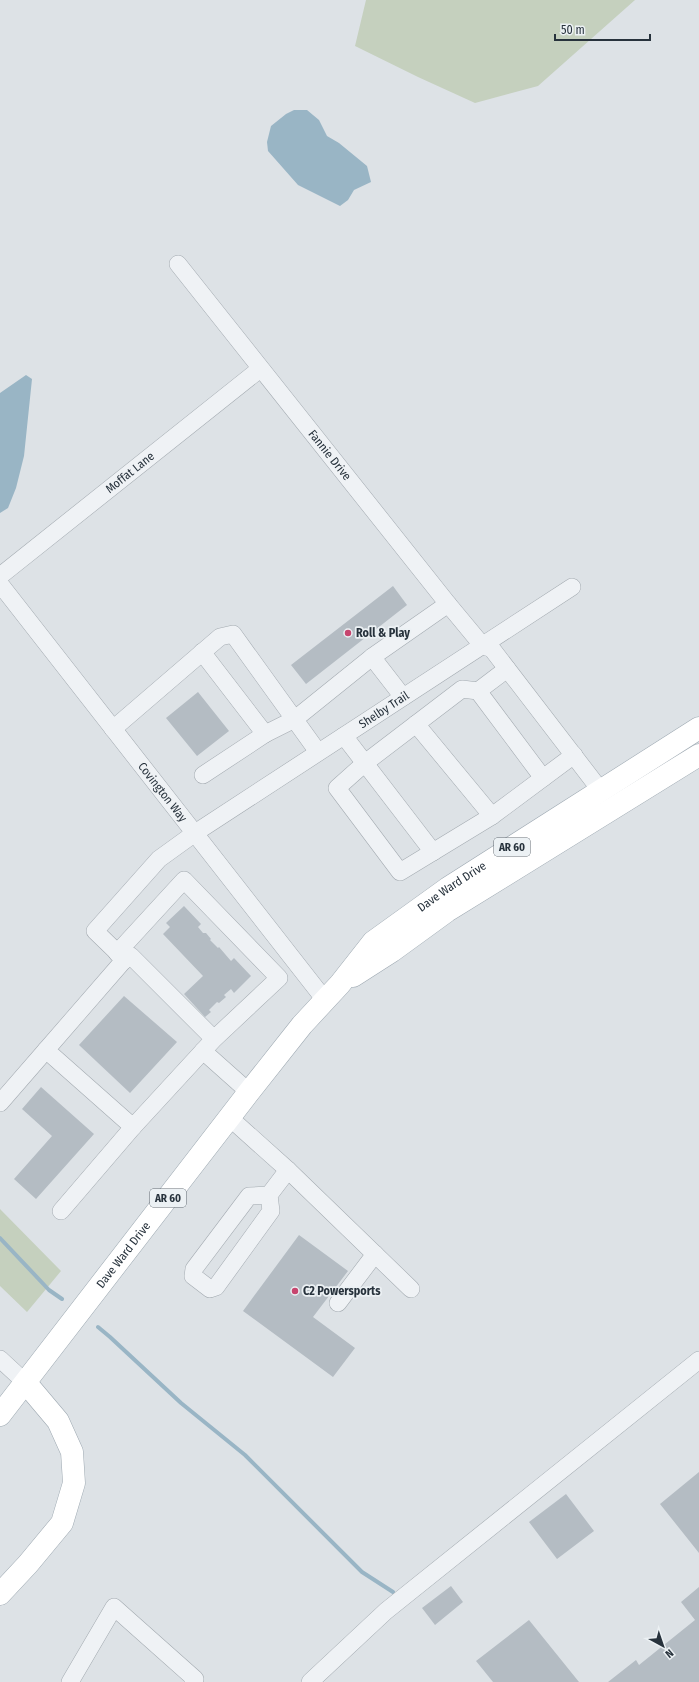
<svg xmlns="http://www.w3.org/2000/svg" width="699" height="1682" font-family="'Fira Sans Condensed',sans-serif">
  <rect width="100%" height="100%" fill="#dde2e6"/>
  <path fill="#c5d0be" d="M366,0h269l-97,86 -63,17 -57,-26 -63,-31z
    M0,1209l61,62 -34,41 -27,-26z"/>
  <path fill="#99b5c5" d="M294,110h13l12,10 8,16 12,7 28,23 4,16 -17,8 -6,10 -8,6 -42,-21 -30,-34 -1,-9 4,-16 15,-12z
    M26,375l6,4 -8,77 -8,32 -8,20 -8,5v-120z"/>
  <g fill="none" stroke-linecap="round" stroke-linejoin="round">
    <path stroke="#99b5c5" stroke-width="4" d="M0,1238l49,52 13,9
      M98,1327l12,10 71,66 64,52 117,117 31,20"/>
  </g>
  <path fill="#b4bcc3" d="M393,586l14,19 -101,79 -15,-19z
    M198,692l31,39 -32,25 -31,-38z
    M184,906l17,18 -3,3 5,6h3l5,6 -1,1 8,8 1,-1 12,14 3,-3 17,18 -17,17 -3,-4 -7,6 2,2 -7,6 -2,-1 -8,8 2,2 -6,5 -21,-23 19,-18 -40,-42 7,-7 -4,-4z
    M124,996l53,46 -47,51 -51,-48z
    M41,1087l53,47 -58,65 -22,-20 38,-43 -30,-27z
    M299,1235l49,36 -35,46 42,31 -22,29 -90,-66z
    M699,1472v81l-39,-49z
    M566,1494l28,37 -37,28 -28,-37z
    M451,1586l12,16 -28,23 -13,-17z
    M699,1587v95h-91l28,-22 3,5 56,-45 -14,-18z
    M529,1620l50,62h-86l-17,-21z"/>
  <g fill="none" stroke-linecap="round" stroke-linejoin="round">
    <defs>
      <g id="minor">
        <path id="s1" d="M178,264l270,340 34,41 10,4 109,142"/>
        <path id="s2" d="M0,576l260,-207"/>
        <path id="s3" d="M0,584l325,416"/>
        <path d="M202,652l63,82"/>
        <path d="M372,657l31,40"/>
        <path d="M507,669l-29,22 -16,-2 -97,74 -28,25 63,84 92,-56 82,-61"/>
        <path d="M478,691l65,87"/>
        <path d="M416,724l76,92"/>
        <path d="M113,729l107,-92 13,-3 85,118"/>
        <path d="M344,736l89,116"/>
        <path d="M203,775l62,-41 30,-15 77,-62 76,-53"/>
        <path d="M117,953l67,-73 95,98 -65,61 -81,88 -87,-77 79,-91 6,-3 83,83"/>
        <path id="s4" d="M125,960l-30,-29 64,-72 36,-26 377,-246"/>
        <path d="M203,1051l46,41"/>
        <path d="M0,1103l46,-53"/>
        <path d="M230,1118l58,52 123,119"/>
        <path d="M269,1195l-20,1 -55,73 -1,7 17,13 6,-2 55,-76 -2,-16 19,-25"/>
        <path d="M61,1211l72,-84"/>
        <path d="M338,1303l37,-49"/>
        <path d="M0,1359l26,24"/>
        <path d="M70,1682l44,-75 81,72 -2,3"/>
        <path d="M310,1682l76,-71 313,-251"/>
      </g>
      <g id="major">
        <path d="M353,976l39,-25 55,-40 252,-156"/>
        <path id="s5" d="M0,1415l249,-323 53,-67 38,-41 33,-42 75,-54 251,-160"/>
        <path d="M0,1594l28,-30 34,-41 12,-40 -2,-31 -14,-31 -32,-38"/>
      </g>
    </defs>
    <use href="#minor" stroke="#a3aab0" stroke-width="18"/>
    <use href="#major" stroke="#9da8b1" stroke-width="23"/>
    <use href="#minor" stroke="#eff2f5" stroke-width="17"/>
    <use href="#major" stroke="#fff" stroke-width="22"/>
  </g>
  <g fill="#c7456e" stroke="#ecf1f4" stroke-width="1.5">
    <circle cx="348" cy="633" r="4"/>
    <circle cx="295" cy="1291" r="4"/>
  </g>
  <g text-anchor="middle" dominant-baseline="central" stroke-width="3.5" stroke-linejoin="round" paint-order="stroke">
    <g fill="#ecf1f4" stroke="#626b73" stroke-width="1">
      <rect x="494" y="838" width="36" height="18" rx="3"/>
      <rect x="150" y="1189" width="36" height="18" rx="3"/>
    </g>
    <g font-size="11" font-weight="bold" fill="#27323c">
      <text x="512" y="847">AR 60</text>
      <text x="168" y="1198">AR 60</text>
    </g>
    <g font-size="12" fill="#27323c" stroke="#ecf1f4">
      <text stroke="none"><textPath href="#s1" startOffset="244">Fannie Drive</textPath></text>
      <text stroke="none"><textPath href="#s2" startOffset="166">Moffat Lane</textPath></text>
      <text stroke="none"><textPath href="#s4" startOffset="408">Shelby Trail</textPath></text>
      <text stroke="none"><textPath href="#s3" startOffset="264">Covington Way</textPath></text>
      <text stroke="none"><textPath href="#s5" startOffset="699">Dave Ward Drive</textPath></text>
      <text stroke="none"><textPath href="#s5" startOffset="202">Dave Ward Drive</textPath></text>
    </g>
    <g font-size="12" font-weight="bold" fill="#27323c" stroke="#ecf1f4" text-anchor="start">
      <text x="356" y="633">Roll &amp; Play</text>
      <text x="303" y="1291">C2 Powersports</text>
    </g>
  </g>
  <g transform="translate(663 1646) rotate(140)" stroke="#ecf1f4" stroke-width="3" paint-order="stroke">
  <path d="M0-3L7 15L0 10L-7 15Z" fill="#27323c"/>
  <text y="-6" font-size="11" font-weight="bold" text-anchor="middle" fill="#27323c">N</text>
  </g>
  <path d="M555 34v6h95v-6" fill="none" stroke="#27323c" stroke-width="2"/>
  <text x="561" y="34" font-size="12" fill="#27323c" stroke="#ecf1f4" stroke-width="3" paint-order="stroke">50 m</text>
</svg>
